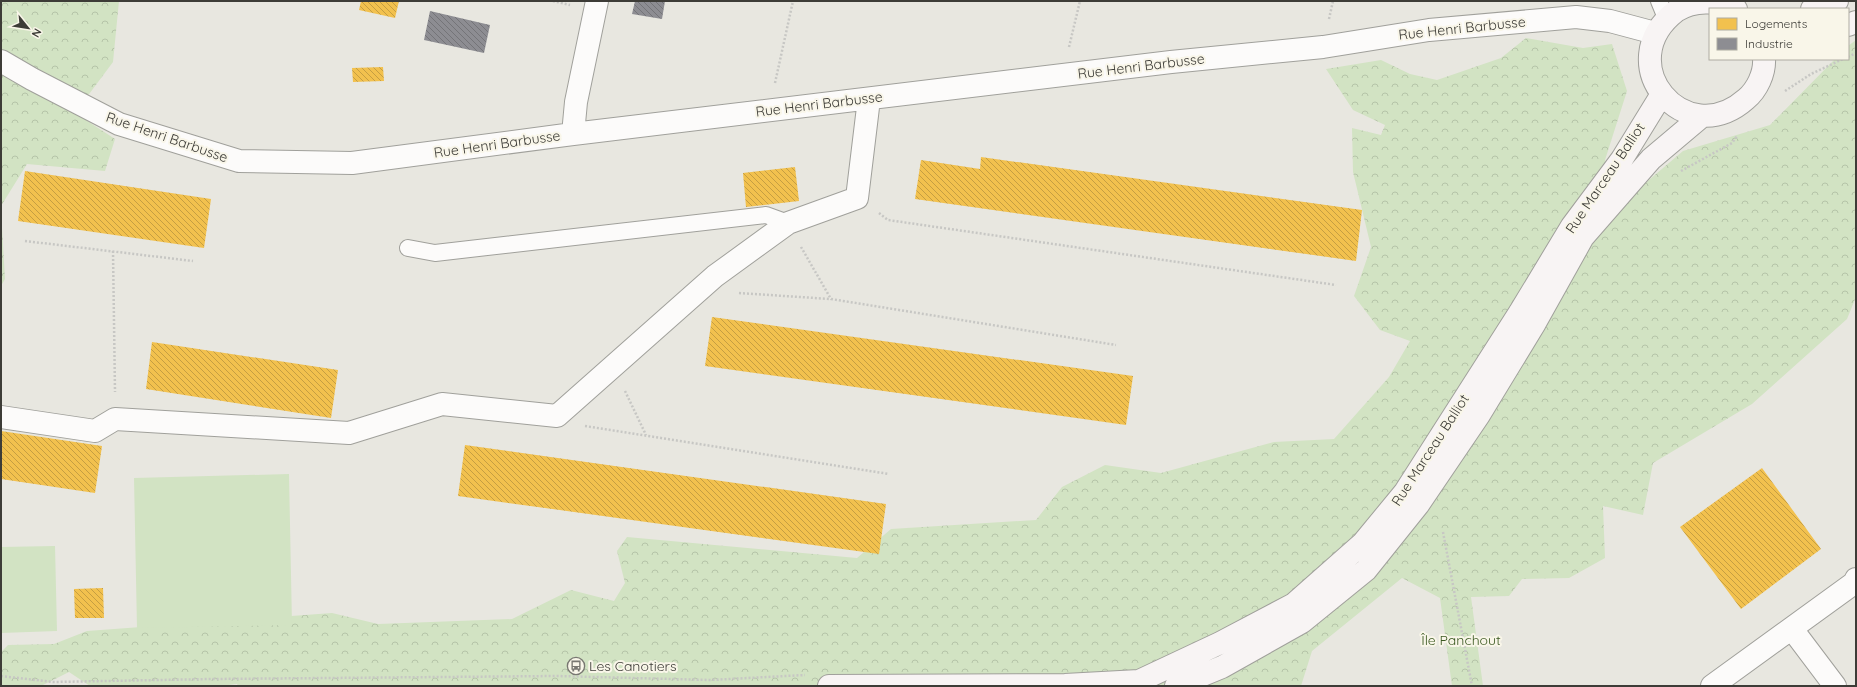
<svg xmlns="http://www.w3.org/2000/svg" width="1857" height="687" font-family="Quicksand,sans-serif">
  <defs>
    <pattern id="forest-crowns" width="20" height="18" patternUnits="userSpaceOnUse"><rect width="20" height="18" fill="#d2e3c3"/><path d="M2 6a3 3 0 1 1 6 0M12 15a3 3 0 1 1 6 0" fill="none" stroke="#b5c4a8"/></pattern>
    <pattern id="homes-back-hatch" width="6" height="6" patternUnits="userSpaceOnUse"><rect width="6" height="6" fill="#f2c14e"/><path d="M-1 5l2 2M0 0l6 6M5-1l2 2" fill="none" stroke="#c59e42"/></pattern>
    <pattern id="industry-back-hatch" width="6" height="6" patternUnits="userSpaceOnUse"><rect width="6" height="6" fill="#8d8d92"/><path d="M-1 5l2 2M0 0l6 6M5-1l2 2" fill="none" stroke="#747478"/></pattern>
  </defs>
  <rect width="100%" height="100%" fill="#e8e7e0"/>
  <path fill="url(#forest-crowns)" d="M1,1h118l-6,61 -38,51 40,26 -10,32 -78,-7 -26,42z
    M1526,38l57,10 29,-4 15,47 -22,69 7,24 24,7 47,-40 87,-26 65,-66h13v-13l8,-6v257l-9,22 -95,85 -99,59 -10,52 -40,-9 2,52 -36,20 -47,1 -13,17 -38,1 12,89h-31l-12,-88 -38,-20 -90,73 -11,35h-1063l-1,-2 -17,2h-130l-21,-14 -28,14h-40v-34l7,-7 46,-1 33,-13 245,-18 46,11 134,-5 59,-29 43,11 11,-18 -8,-32 10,-14 230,21 34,-29 145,-9 26,-33 43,-22 56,8 113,-31 60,-3 55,-62 21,-36 -30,-11 -26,-34 17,-49 -18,-75 -1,-44 29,7 4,-10 -32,-15 -27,-41 55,-9 29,14 27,6 64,-22z
    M1,210l4,69 -4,7z"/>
  <path fill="#d2e3c3" d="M289,474l3,151 -155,3 -3,-150z
    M55,546l2,85 -56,2v-86z"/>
  <path fill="url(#homes-back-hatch)" d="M361,1h38l-4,17 -36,-8z
    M383,67l1,14 -31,1 -1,-14z
    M981,157l381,53 -6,51 -441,-62 6,-39 59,9z
    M795,167l4,34 -53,6 -3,-34z
    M25,171l186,28 -7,49 -186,-27z
    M712,317l421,59 -7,49 -421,-59z
    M152,342l186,28 -7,48 -185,-29z
    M1,431l101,15 -7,47 -94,-14z
    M465,445l421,59 -7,50 -421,-58z
    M1762,468l59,81 -80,60 -61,-82z
    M103,588l1,30h-29l-1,-29z"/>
  <path fill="url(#industry-back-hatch)" d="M635,1h30l-3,18 -30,-5z
    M430,11l60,14 -6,28 -60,-13z"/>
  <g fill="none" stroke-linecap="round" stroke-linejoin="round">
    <defs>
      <path id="lane" d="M1659,1l7,17
        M408,248l27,5 331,-38 22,8"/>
      <path id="street" d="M1,61l31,18 87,45 120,37 113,2 221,-29 598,-72 152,-15 106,-17 147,-13 34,4 45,12
        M573,134l3,-32 21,-101
        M1,417l94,14 20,-12 234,14 93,-29 115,12 158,-140 73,-53 69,-25 12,-99
        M1792,629l43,57
        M1712,686l142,-103 2,-4"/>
      <path id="secondary" d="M1736,9c-18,-9 -43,-9 -60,2 -67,52 9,142 70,88 11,-9 19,-26 18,-40
        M1812,9l25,-8
        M1848,25l8,-3
        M829,686l236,-1 74,-4 81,-38 74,-39 69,-61 42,-51 115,-180 52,-86 50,-67 40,-65
        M1176,686l46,-19 80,-45 64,-52 52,-65 61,-90 56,-92 48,-86 68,-78 51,-43"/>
    </defs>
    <use href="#lane" stroke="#a0a09b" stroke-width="18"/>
    <use href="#street" stroke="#a0a09b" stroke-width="24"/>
    <use href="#secondary" stroke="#a0a09b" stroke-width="24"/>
    <path stroke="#c7c7c4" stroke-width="2.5" stroke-dasharray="2 2" stroke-linecap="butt" d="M553,1l17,4
      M1329,19l4,-18
      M1069,47l11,-46
      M1848,57l8,-4
      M775,83l18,-82
      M1785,91l26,-17 32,-15
      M1681,171l51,-28 5,-7
      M879,213l9,7 448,65
      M25,241l168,20
      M801,247l30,52 285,46
      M113,251l2,141
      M739,293l91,6
      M625,391l21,44
      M585,426l304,48
      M1443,532l29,154
      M1,676l52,6 158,-3 346,-3 153,4 95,-5"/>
    <use href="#lane" stroke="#fcfbfa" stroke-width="16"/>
    <use href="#street" stroke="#fcfbfa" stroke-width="22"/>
    <use href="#secondary" stroke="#f8f4f4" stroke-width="22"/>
  </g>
  <defs>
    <symbol id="bus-ring" viewBox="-11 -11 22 22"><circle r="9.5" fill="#f9f6e9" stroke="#797872" stroke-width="1.5"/><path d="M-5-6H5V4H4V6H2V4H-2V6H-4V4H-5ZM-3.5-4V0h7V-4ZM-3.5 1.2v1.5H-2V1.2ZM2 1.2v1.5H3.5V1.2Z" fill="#797872"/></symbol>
  </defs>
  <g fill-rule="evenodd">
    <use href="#bus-ring" x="566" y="656" width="20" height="20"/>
  </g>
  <g text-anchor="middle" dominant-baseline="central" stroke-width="4" stroke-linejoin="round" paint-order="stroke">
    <g font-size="14" fill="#3d3c37" stroke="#f9f6e9">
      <text transform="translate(1462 28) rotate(-6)">Rue Henri Barbusse</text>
      <text transform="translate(1141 66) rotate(-7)">Rue Henri Barbusse</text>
      <text transform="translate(819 104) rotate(-7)">Rue Henri Barbusse</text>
      <text transform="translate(167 137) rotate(19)">Rue Henri Barbusse</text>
      <text transform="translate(497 144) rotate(-8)">Rue Henri Barbusse</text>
      <text transform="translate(1605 178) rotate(-56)">Rue Marceau Balliot</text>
      <text transform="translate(1430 450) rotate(-57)">Rue Marceau Balliot</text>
    </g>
    <g font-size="14" fill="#3a5820" stroke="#f9f6e9">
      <text x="1461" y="640">Île Panchout</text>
    </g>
    <g font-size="14" fill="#3d3c37" stroke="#f9f6e9" text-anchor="start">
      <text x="589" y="666">Les Canotiers</text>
    </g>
  </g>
  <rect width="1857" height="687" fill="none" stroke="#3d3c37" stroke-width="4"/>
  <rect x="1709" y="8" width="140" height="52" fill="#f9f6e9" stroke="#aeaca2"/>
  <rect x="1717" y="18" width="20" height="12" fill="#f2c14e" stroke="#aeaca2"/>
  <text x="1745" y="28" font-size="12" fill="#3d3c37">Logements</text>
  <rect x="1717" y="38" width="20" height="12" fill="#8d8d92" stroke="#aeaca2"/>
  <text x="1745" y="48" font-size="12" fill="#3d3c37">Industrie</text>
  <g transform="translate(28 28) rotate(120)" stroke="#f9f6e9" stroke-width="3" paint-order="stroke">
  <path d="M0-3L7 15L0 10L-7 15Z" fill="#3d3c37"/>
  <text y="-6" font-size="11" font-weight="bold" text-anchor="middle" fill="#3d3c37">N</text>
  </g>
</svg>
